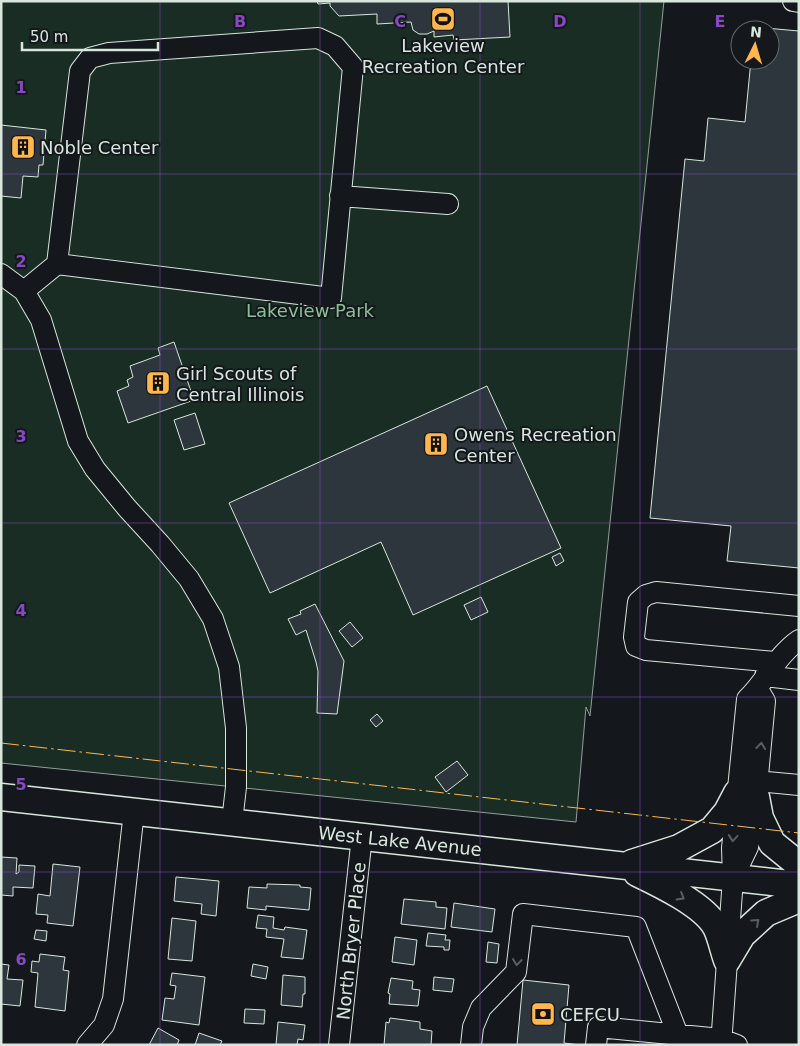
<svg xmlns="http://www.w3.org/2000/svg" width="800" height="1046" font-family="'DejaVu Sans',sans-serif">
  <rect width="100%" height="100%" fill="#14181c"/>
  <path fill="#1a2d24" stroke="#939e99" d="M1,1h663l-74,715 -4,-9 -10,115 -575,-59z"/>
  <path fill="#2c363c" stroke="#d8e6dc" d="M317,1h191l2,36 -56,3 -1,-5 -19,2v-6l-7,3h-8l-6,-4 -2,-8 -34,2v-10l-38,2 -9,-10v-3l-12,1z
    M754,27l45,4v537l-72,-7 4,-35 -81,-8 35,-359 19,2 4,-43 37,4 6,-62h19v-30h-16z
    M1,125l45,5 -3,35h-4l-1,12 -15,-1 -2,22 -20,-2z
    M174,342l20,58 -66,23 -11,-32 12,-5 -2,-6 6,-3 -3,-11 30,-11 -2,-7z
    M487,386l74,162 -148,67 -32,-73 -111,51 -41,-90z
    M195,413l10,31 -21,6 -10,-30z
    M560,553l4,8 -8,5 -4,-9z
    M481,597l7,15 -17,8 -7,-15z
    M315,604l29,57 -7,53 -20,-1 1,-42 -2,-9 -10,-32 -10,5 -8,-16 13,-5 -1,-3z
    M350,622l13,16 -11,9 -13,-16z
    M377,714l6,7 -7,6 -6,-7z
    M457,761l11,14 -22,17 -11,-15z
    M1,857l16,1 -1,16 3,-2v-7l16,1 -2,22 -20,-1v9l-12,-1z
    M53,864l27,3 -7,59 -26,-3 1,-8 -12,-1 2,-20 12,2z
    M176,877l43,4 -3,35 -15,-2 1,-10 -28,-3z
    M267,884l33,1v2l11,1 -2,22 -43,-4v4l-19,-2 2,-21 18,1z
    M404,899l32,3v5l11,1 -2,21 -44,-5z
    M454,903l41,6 -3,23 -41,-5z
    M258,915l16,2 -1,11 11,2 1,-3 22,3 -4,29 -22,-2 3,-18 -18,-2 1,-8 -11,-1z
    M172,918l24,3 -4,40 -24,-2z
    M36,930l11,1 -1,10 -12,-2z
    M428,933l18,2 -1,5h5l-1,10h-5v-3l-18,-1z
    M395,937l22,3 -3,25 -22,-3z
    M488,942l11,2 -2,19 -11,-1z
    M40,954l25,3 -2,13 6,1 -4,40 -30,-4 3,-34 -7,-1 1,-11 7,1z
    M1,964l8,1 -2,14 16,1 -3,26 -19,-2z
    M253,964l15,3 -2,12 -15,-3z
    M172,973l33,4 -6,48 -37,-5 3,-22 9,1 2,-13 -6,-1z
    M283,975l22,2v17h-2l-1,13 -21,-2z
    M434,977l20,2 -2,13 -19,-2z
    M391,978l22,3 -1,8 8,1 -2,16 -29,-2 1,-10 -2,-1z
    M523,980l46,5 -5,58 16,2h-63z
    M245,1009l20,1 -1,14 -20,-1z
    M390,1018l30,4v7l12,2 -1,14h-47l2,-23 3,1z
    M278,1022l27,3 -2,15 -5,-1 -1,6h-21z
    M158,1028l21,12 -2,5h-28z
    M199,1033l23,8 -2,4h-25z"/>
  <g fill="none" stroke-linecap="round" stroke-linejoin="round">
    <defs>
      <path id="minor" d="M793,1l6,1
        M340,196l108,8
        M1,274l23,17 17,29 37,121 17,28 32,39 33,36 29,35 24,40 16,48 7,61v59l-4,35
        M24,291l33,-27 23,-193 10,-13 19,-5 209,-15 17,8 18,21 -22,231 -274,-34
        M775,662l-129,-12 -10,-4 -2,-9 4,-35 8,-7 10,-3 143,14
        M765,676l34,4
        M757,781l42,4
        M734,876l14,-29 8,-50 9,-96 -7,-12
        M87,1045l17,-20 9,-26 21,-188
        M339,1045l23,-209
        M471,1045l2,-18 8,-19 35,-36 7,-58 113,13 42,108
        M596,1045l2,-18 123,12 16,6
        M721,1045l12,-167 -1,-30 15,-149c19,-18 30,-44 52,-59"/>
      <path id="major" d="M1,797l798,88
        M756,797l4,21 12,25 27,22
        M632,863l47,-15 33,-18 15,-18 10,-19
        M637,873c23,11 67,32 79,54 5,10 7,22 11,33
        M727,960l15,-25 24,-22 33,-14"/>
    </defs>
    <use href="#minor" stroke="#d8e6dc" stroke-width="22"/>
    <use href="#major" stroke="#d8e6dc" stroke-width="29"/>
    <use href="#minor" stroke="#14181c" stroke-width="20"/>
    <use href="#major" stroke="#14181c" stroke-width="26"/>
    <path stroke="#ffb74d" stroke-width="1" stroke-dasharray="18 4 2.5 4" stroke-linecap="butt" d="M1,743l798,90"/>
  </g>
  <defs><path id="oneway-chevron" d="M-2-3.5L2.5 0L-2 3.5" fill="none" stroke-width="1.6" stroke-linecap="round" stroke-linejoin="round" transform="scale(1.25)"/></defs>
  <g stroke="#59605f">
    <use href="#oneway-chevron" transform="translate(761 746) rotate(-84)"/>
    <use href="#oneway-chevron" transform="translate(733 838) rotate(95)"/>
    <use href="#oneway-chevron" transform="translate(681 897) rotate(31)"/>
    <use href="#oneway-chevron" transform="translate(756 922) rotate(-42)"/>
    <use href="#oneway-chevron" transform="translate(517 962) rotate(97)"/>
  </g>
  <path fill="none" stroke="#8948c3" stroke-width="1" stroke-opacity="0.55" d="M160,1v1044M320,1v1044M480,1v1044M640,1v1044M1,174h798M1,349h798M1,523h798M1,697h798M1,872h798"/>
  <defs>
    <symbol id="stadium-square" viewBox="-11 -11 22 22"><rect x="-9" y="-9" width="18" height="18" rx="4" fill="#ffb74d" stroke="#14181c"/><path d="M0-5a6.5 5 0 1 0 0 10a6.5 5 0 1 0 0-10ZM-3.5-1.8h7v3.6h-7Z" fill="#111"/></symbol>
    <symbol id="building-square" viewBox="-11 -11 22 22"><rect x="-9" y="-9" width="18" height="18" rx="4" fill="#ffb74d" stroke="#14181c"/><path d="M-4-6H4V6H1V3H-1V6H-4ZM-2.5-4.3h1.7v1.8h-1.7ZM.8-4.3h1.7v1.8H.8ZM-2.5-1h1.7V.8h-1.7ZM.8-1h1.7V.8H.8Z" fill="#111"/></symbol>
    <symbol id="bank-square" viewBox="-11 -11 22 22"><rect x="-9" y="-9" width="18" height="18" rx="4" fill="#ffb74d" stroke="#14181c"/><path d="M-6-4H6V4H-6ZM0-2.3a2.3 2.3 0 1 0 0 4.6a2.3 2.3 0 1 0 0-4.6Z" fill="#111"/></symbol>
  </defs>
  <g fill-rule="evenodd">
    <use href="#stadium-square" x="429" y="5" width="28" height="28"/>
    <use href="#building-square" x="9" y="133" width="28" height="28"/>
    <use href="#building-square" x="144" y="369" width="28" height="28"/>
    <use href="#building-square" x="422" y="430" width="28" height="28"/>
    <use href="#bank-square" x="529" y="1000" width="28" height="28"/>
  </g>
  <g text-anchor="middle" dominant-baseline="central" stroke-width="4" stroke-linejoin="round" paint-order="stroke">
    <g font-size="18" fill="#d8e6dc" stroke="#14181c" text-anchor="start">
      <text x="443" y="45" text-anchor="middle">Lakeview<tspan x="443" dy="21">Recreation Center</tspan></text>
      <text x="40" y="147">Noble Center</text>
      <text x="176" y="373">Girl Scouts of<tspan x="176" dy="21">Central Illinois</tspan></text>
      <text x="454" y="434">Owens Recreation<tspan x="454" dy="21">Center</tspan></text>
      <text x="560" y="1014">CEFCU</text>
    </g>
    <g font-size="18" fill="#8ac095" stroke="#14181c">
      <text x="310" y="310">Lakeview Park</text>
    </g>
    <g font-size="18" fill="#d8e6dc" stroke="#14181c">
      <text transform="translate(400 841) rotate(6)">West Lake Avenue</text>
      <text transform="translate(351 941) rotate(-84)">North Bryer Place</text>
    </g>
  </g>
  <g font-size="16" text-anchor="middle" font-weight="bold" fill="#8948c3" stroke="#14181c" stroke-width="4" stroke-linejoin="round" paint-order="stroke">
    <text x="240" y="27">B</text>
    <text x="400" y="27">C</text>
    <text x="560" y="27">D</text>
    <text x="720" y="27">E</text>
    <text x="21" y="93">1</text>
    <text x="21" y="267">2</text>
    <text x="21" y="442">3</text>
    <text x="21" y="616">4</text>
    <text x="21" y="790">5</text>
    <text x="21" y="965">6</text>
  </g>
  <rect width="800" height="1046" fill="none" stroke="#d8e6dc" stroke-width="5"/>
  <g transform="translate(755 45) rotate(5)"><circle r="24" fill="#14181c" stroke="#626a69"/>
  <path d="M0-4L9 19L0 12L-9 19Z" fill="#ffb74d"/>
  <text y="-8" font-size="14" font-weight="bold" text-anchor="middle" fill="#d8e6dc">N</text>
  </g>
  <path d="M22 42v8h136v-8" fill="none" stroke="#d8e6dc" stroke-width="2.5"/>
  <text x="30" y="42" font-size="15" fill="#d8e6dc" stroke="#14181c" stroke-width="4" paint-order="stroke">50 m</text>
</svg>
